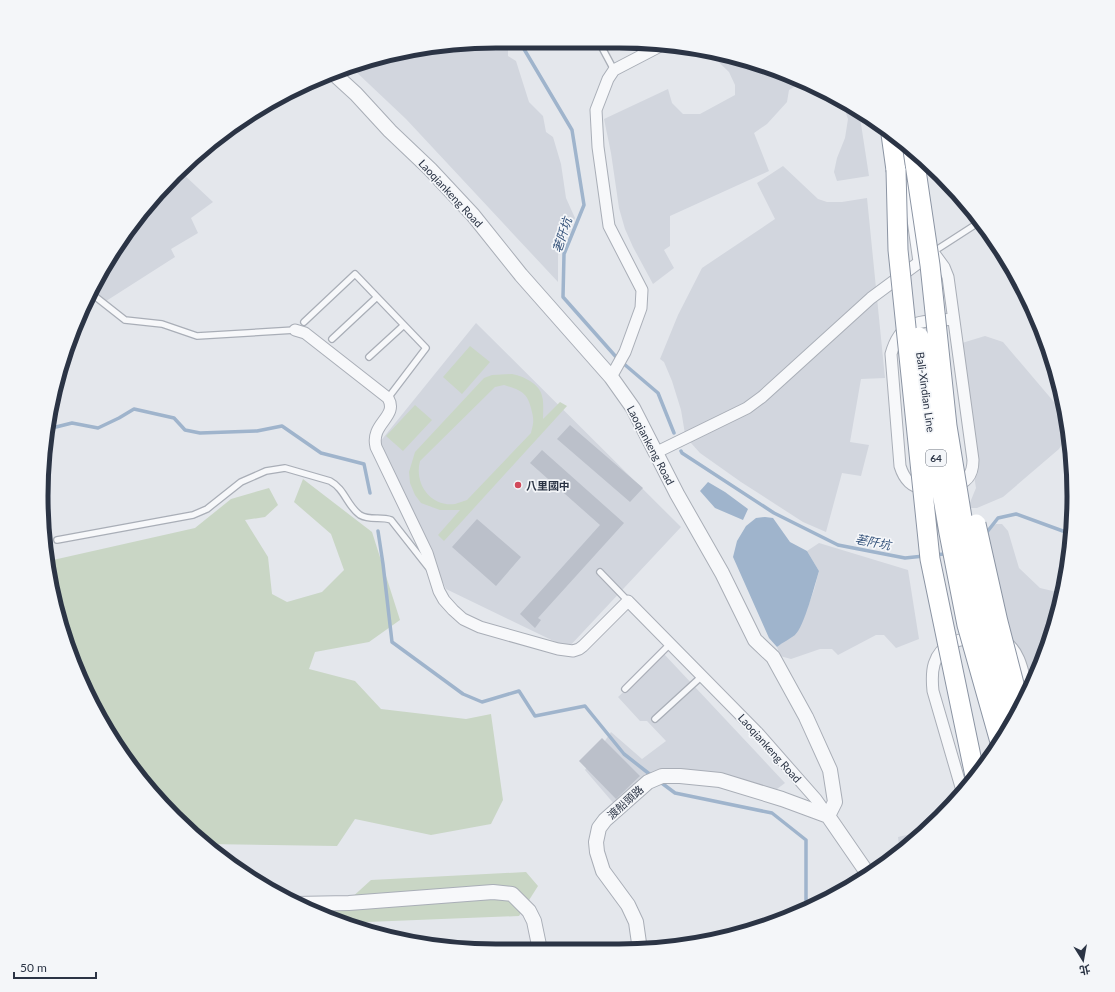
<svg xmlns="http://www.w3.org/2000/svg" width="1115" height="992" font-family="Lato,'Noto Sans TC',sans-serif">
  <rect width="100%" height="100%" fill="#e4e7ec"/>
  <path fill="#d2d6de" d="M496,41h12v15l8,5 13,41 14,14 3,16 7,5 8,27 5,34 9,20 -16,31 -1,7v26l-152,-163 -55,-52 27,-11z
    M705,49l88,27 11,5 -15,9 -2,12 -20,22 -13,9 15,38 -99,45v30l-6,4 10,18 -21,16 -20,-37 -8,-18 -6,-21 -8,-55 -7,-34 64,-30 4,14 11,11h17l35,-19v-10l-6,-13z
    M841,99l18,12 10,65 -32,5 -3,-9 3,-14 8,-20 3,-19z
    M783,166l35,33 9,3h15l25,-4 18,180 -24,1 -11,63 19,3 -8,31 -19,-3 -16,59 -23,-10 -62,-40 -41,-29 -9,-10 -6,-9 -4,-24 -9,-29 -8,-19 -4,-3 18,-44 24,-47 73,-49 -18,-36z
    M180,171l33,31 -22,16 7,15 -27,16 4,8 -72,46 -11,-10 43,-74z
    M476,323l205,204 -113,121 -122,-59 -67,-146z
    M985,336l18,6 62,73 2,21 -8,13 -56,48 -26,11h-6l-2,-3 7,-17 -22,-138 8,-7z
    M996,524h6l6,7 11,37 21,20 21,5 -11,49 -23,51 -22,-73 -20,-89z
    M819,543l89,27 11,69 -23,9 -12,-13h-8l-38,20 -6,-6h-12l-29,10 -11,-3 -3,-9 7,-7 12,-6 8,-17 10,-27 5,-19 -12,-20z
    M664,654l121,129 -12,9 -101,-24 -10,2 -47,35 -30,-35 26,-38 31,27 24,-18 -19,-20h-7l-22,-24z
    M924,831l-24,22 -2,-16z"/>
  <path fill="#c9d6c5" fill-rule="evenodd" d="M470,346l20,16 -28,32 -19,-17z
    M512,374c11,2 28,10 30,22 2,7 1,16 1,23l17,-17 7,4 -123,135 -6,-6 22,-25h-20l-19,-7 -6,-8 -5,-12 -1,-11 6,-20 69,-74 8,-3zM504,385c16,5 23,7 27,23 3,12 3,13 0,25l-64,67c-4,1 -8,3 -12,4 -25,3 -41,-21 -35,-43l75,-74z
    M415,405l17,15 -29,31 -17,-15z
    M303,479l69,53 28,88 -31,22 -54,10 -6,17 46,12 26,28 85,10 25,-5 12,86 -12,24 -60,11 -76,-16 -18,27 -131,-2 -52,-48 -52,-73 -45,-109 -8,-44 4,-10 142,-32 36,-29 38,-11 9,17 -13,12 -20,3 23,37 4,37 15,8 35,-10 22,-22 -13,-36 -37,-32z
    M526,872l12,14 -19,30 -152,6 -15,4 -43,-16h29l33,-30z"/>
  <path fill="#9fb4cc" d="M708,482l17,10 23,17 -5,11 -28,-12 -15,-17z
    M765,517l8,1 17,24 17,9 12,20c-4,13 -15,56 -24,64 -5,4 -12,7 -18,12l-8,-9 -36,-81 4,-16 9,-15 10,-8z"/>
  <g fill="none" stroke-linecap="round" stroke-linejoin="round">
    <path stroke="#9fb4cc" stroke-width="3.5" d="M522,41l-1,3 51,86 12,75 -20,49 -1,43 54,61 41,35 16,40
      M48,426l8,1 16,-4 26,5 21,-10 15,-9 40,9 11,12 15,3 57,-2 25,-5 39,27 43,11 6,29
      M681,451l1,2 92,60 64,32 67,13 19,-2
      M378,531l5,33 9,78 71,52 19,8 37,-11 16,25 50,-10 39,48 28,22
      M983,533l4,-1 11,-14 18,-4 55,20
      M934,555l10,-1 4,-2
      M659,781l16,12 97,20 34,27v69"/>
  </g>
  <path fill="#bbc0ca" d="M570,425l73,63 -13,14 -73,-63z
    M542,450l82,73 -86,95 3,2 -6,8 -15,-14 80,-89 -70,-62z
    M477,519l44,38 -25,29 -44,-39z
    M602,738l38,38 -24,23 -37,-38z"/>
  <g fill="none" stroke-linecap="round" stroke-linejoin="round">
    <defs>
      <path id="service" d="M599,42l15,28
        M933,252l48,-31
        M92,294l33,26 37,4 35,12 98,-6
        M304,322l51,-48 71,74 -38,50
        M332,339l45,-42
        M369,357l35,-32
        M57,540l136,-25 14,-6 34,-27 25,-11 19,-3 45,13c15,8 17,25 30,34 10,6 21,1 31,5l37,47
        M600,572l28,29
        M625,689l45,-45
        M655,719l47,-43"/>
      <path id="minor" d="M902,142l17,120
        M295,330l10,3 83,65c11,19 -18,25 -12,49l51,106 12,38 5,9 9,10 10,9 17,8 78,22 15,2 6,-2 4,-3 45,-45 129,131 59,67 12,17
        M611,377l14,-25 16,-44 1,-18 -33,-64 -11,-79 -2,-37 12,-31 6,-9 50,-26
        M655,453l92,-45 15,-11 109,-99 62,-46 11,15 4,10 25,183c0,14 -6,24 -22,26
        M926,488c-14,1 -22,-9 -26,-22l-9,-112c10,-36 30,-32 62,-35
        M1007,643c14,11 16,32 21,48
        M963,794l-30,-103c-2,-19 -1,-38 19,-48 7,-4 16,-4 24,-6"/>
      <path id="tertiary" d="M333,73l23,21 34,37 40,38 43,46 48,60 90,102 22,31 44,86 45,79 33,67 18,17 33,60 24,53 5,32 -7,14 40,58
        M295,904l54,-1 144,-11 19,2 17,17 5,10 6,29
        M640,950l-4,-28 -8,-17 -25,-34 -6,-19 -1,-10 3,-14 6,-8 43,-38 14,-6h18l40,4 62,19 46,17"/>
      <path id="trunk" d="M891,134l5,36"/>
    </defs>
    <use href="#service" stroke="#a9aeb7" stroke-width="8"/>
    <use href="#minor" stroke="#a9aeb7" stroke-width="13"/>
    <use href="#tertiary" stroke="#a9aeb7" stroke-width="16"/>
    <use href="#trunk" stroke="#8b94a3" stroke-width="21"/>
    <use href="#service" stroke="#f7f8fa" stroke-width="5.5"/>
    <use href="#minor" stroke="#f7f8fa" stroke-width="11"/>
    <use href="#tertiary" stroke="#f7f8fa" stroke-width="14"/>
    <use href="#trunk" stroke="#fff" stroke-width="19"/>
    <defs>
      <path id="trunk-bridge" d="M913,150l17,115 17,161 17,104 19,92 29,103
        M896,170l2,80 32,309 45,217
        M919,337l12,92 18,104 18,92 33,117
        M976,524l22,98 22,85"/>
    </defs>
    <use href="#trunk-bridge" stroke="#8b94a3" stroke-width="21" stroke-linecap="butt"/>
    <use href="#trunk-bridge" stroke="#fff" stroke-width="19"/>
  </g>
  <circle fill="#d1495b" stroke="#f4f6f9" stroke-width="1.5" cx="518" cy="485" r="4"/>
  <g text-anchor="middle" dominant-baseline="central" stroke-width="3.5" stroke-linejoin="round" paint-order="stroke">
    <rect fill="#f4f6f9" stroke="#676e7b" stroke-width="1" x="926" y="450" width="20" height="16" rx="3"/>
    <g font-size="10" font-weight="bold" fill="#2b3445">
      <text x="936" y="458">64</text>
    </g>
    <g font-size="11" fill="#2b3445" stroke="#f4f6f9">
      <text transform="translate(451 193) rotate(47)">Laoqiankeng Road</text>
      <text transform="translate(926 392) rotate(82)">Bali-Xindian Line</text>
      <text transform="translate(651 445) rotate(62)">Laoqiankeng Road</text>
      <text transform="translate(770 748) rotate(48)">Laoqiankeng Road</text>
      <text transform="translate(625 802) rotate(-42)">渡船頭路</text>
    </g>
    <g font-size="11" font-weight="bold" fill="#2b3445" stroke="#f4f6f9" text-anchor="start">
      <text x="526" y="485">八里國中</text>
    </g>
    <g font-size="12" font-style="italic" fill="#34527a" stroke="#f4f6f9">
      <text transform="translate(562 235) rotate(-72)">荖阡坑</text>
      <text transform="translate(873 542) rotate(11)">荖阡坑</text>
    </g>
  </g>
  <path d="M0 0H1115V992H0ZM496 48H619A448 448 0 0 1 1067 496V496A448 448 0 0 1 619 944H496A448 448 0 0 1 48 496V496A448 448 0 0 1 496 48Z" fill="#f4f6f9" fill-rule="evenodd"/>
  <path fill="none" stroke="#2b3445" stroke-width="5" d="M496 48H619A448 448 0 0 1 1067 496V496A448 448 0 0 1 619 944H496A448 448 0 0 1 48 496V496A448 448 0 0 1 496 48Z"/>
  <g transform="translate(1083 960) rotate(169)" stroke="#f4f6f9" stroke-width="3" paint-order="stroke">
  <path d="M0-3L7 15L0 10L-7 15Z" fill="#2b3445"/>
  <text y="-6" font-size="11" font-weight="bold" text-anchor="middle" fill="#2b3445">北</text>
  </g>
  <path d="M14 972v6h82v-6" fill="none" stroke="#2b3445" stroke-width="2"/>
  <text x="20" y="972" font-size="12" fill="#2b3445" stroke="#f4f6f9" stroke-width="3" paint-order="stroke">50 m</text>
</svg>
